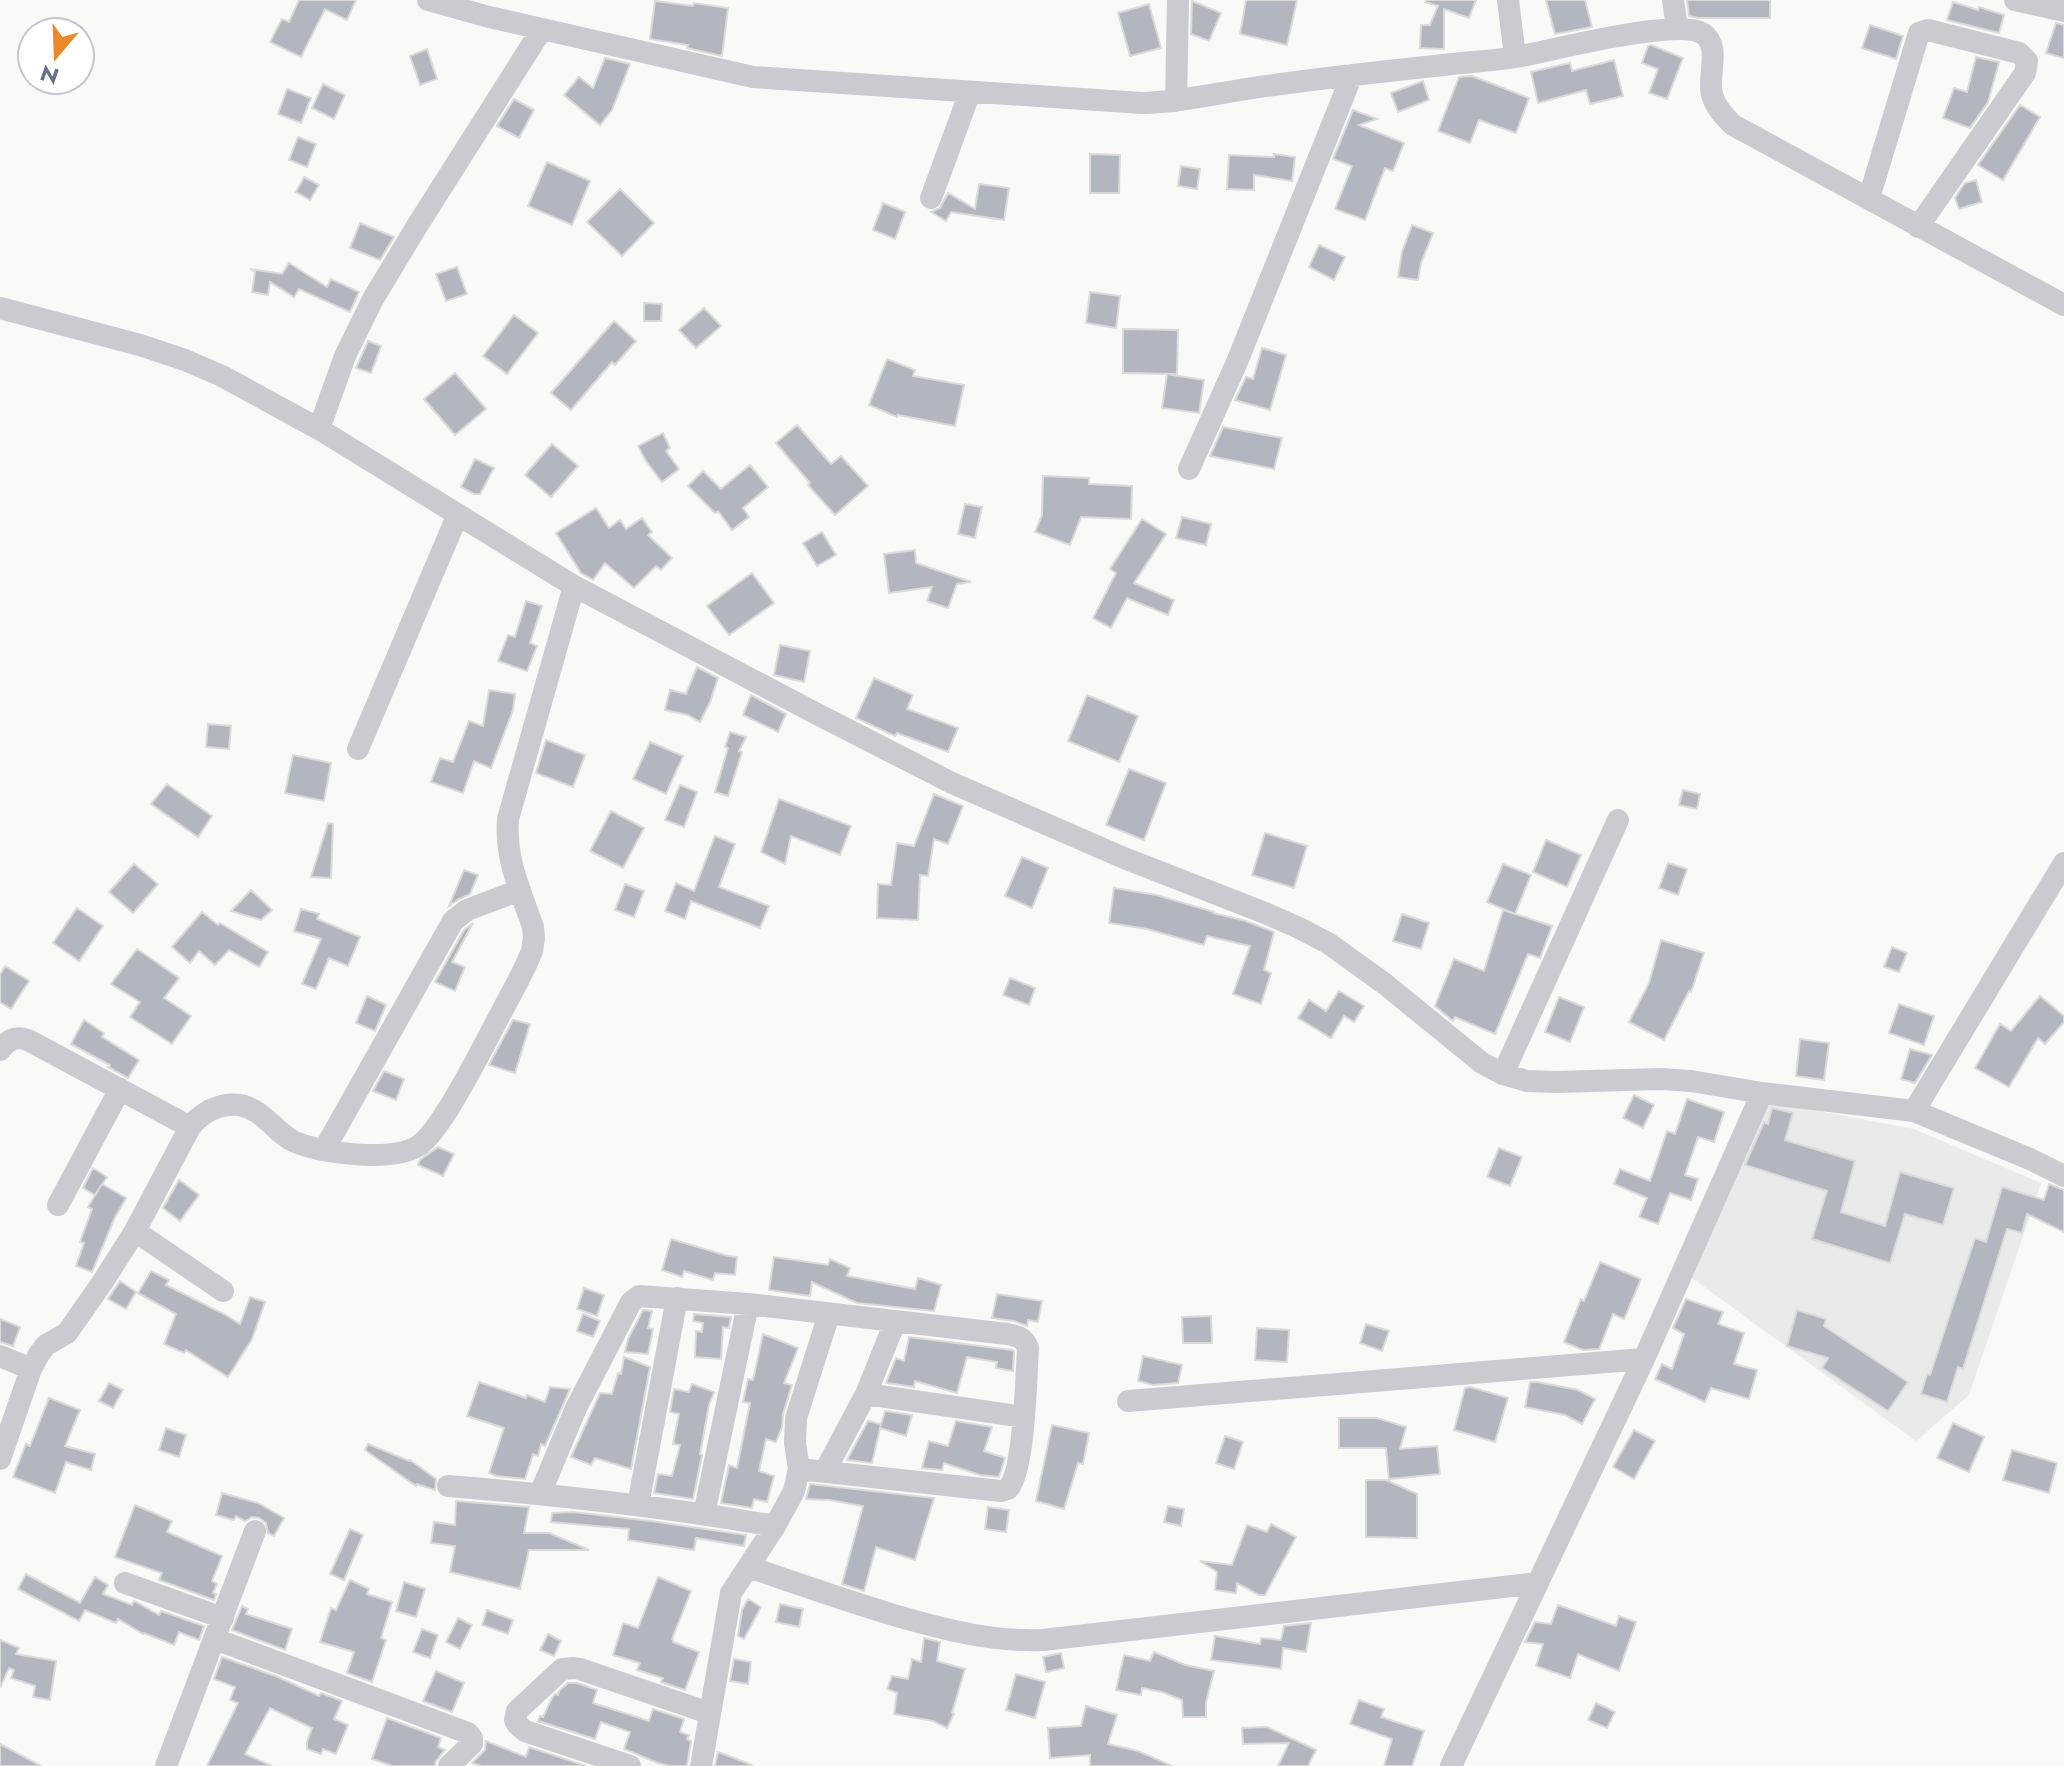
<svg xmlns="http://www.w3.org/2000/svg" width="2064" height="1766" font-family="Jost,sans-serif">
  <rect width="100%" height="100%" fill="#f9f9f7"/>
  <path fill="#e9eaea" d="M1771,1102l143,27 127,54 -72,212 -53,46 -228,-166 76,-169z"/>
  <path fill="#b1b6bf" stroke="#dadbd9" stroke-width="2" d="M299,0h57l-9,20 -22,-11 -24,48 -31,-15 12,-23 7,3z
    M1246,0h51l-10,45 -47,-11z
    M1426,0h50l-7,18 -25,-9v40l-24,-1 1,-23h9l8,-19 -13,-4z
    M1546,0h39l7,27 -37,7z
    M1687,0h83v18h-71l-10,-2z
    M655,1l38,5 1,-3 34,5 -6,48 -35,-8 1,-3 -38,-6z
    M1192,1l29,12 -12,28 -18,-7z
    M1953,2l25,8 1,-3 25,8 -5,18 -52,-13z
    M1149,4l12,44 -31,8 -12,-43z
    M2056,23l8,2v33l-18,-5z
    M1870,25l33,11 -7,23 -34,-11z
    M1651,45l32,13 -16,41 -18,-6 9,-24 -16,-6 6,-17z
    M427,49l10,30 -17,6 -10,-29z
    M1976,57l23,5 -11,40 -18,26 -27,-10 11,-30 13,4z
    M605,58l25,6 -18,46 -12,15 -36,-30 15,-18 14,11z
    M1614,60l9,36 -33,8 -4,-14 -48,13 -7,-31 39,-9 2,8z
    M1472,76l57,22 -13,35 -37,-13 -9,23 -32,-12 21,-54z
    M1423,81l6,19 -31,12 -7,-19z
    M323,84l22,11 -11,24 -22,-11z
    M287,89l24,9 -10,25 -23,-9z
    M514,99l20,11 -15,28 -22,-12z
    M2020,105l20,12 -37,63 -25,-15z
    M1353,110l24,9 -18,6 45,18 -11,28 -8,-3 -20,52 -30,-11 17,-43 -19,-7z
    M298,137l18,7 -9,23 -18,-7z
    M1090,154l30,1 -1,38h-29z
    M1274,154l21,3 -3,24 -38,-6v15l-27,-1 2,-34 45,2z
    M547,162l43,19 -18,44 -44,-19z
    M1181,166l19,3 -3,20 -19,-3z
    M304,177l15,8 -9,15 -14,-8z
    M1976,180l6,22 -23,7 -4,-11 10,-15z
    M979,184l30,4 -5,32 -53,-8 -5,9 -15,-9 9,-4 8,-15 27,16z
    M620,189l34,34 -32,33 -35,-34z
    M883,203l22,9 -10,27 -22,-9z
    M360,223l34,14 -14,23 -30,-12z
    M1412,225l21,8 -12,30 -3,17 -20,-3 4,-25z
    M1319,245l26,12 -11,23 -25,-13z
    M289,263l38,24 4,-8 28,13 -9,20 -51,-23 -5,8 -24,-15 -2,13 -16,-3 3,-20 -5,-3 32,5z
    M457,267l10,27 -21,7 -10,-27z
    M1090,292l30,4 -4,32 -30,-5z
    M644,303l18,1 -1,17h-17z
    M704,308l17,18 -25,22 -17,-18z
    M514,315l24,18 -31,41 -24,-18z
    M614,321l22,20 -21,24 -3,-3 -41,48 -20,-17z
    M1123,329l55,1 -1,44 -54,-1z
    M368,341l13,5 -10,27 -15,-5z
    M1262,348l24,7 -16,55 -35,-10 11,-23 7,2z
    M887,359l28,11 -2,6 51,9 -9,41 -57,-11 -1,2 -28,-12z
    M455,373l31,36 -31,26 -31,-36z
    M1167,374l37,6 -5,33 -37,-5z
    M797,425l34,39 10,-8 27,30 -33,29 -27,-30 2,-2 -34,-40z
    M1223,427l59,11 -8,31 -64,-13z
    M663,433l7,15 -4,3 13,18 -17,13 -16,-21 -8,-15z
    M552,444l26,22 -27,31 -26,-22z
    M475,459l19,9 -14,26h-6l-13,-7z
    M750,465l18,22 -25,21 6,9 -17,13 -14,-19 -3,2 -27,-27 15,-15 18,18z
    M1043,476l46,2v6l43,2 -1,33 -50,-2 -11,28 -35,-13 7,-17z
    M965,504l17,3 -7,31 -17,-4z
    M596,508l13,20 11,-8 6,9 16,-11 10,14 -4,3 24,23 -11,12 -5,-4 -22,22 -29,-25 -12,17 -3,-2 -9,-5 -25,-40z
    M1182,517l29,7 -5,21 -30,-7z
    M1142,519l24,15 -32,49 40,17 -6,15 -41,-17 -16,30 -18,-10 23,-45 -6,-4z
    M822,532l14,23 -19,11 -14,-23z
    M915,550l1,13 55,19 -14,2 -9,24 -21,-7 5,-14 -43,6 -5,-39z
    M752,573l22,30 -45,32 -22,-29z
    M526,601l16,5 -12,37 7,3 -10,25 -29,-10 10,-26 7,2z
    M780,645l30,6 -6,31 -30,-7z
    M697,667l21,11 -8,24 -10,20 -12,-7 -23,-5 5,-20 16,4z
    M874,678l39,17 -6,14 51,19 -10,24 -51,-19 -2,3 -39,-18z
    M489,690l26,4 -2,16 -22,58 -17,-7 -11,32 -32,-11 9,-24 13,4 16,-41 14,5z
    M751,695l35,19 -8,18 -35,-17z
    M1087,695l51,21 -19,46 -51,-21z
    M208,724l23,2 -2,23 -23,-2z
    M730,732l16,5 -7,14 3,1 -14,44 -13,-4 13,-44 -3,-1z
    M546,740l39,15 -12,32 -37,-14z
    M650,742l33,14 -17,38 -33,-15z
    M293,755l38,8 -7,38 -39,-8z
    M1129,769l37,14 -22,57 -38,-15z
    M167,784l45,32 -14,21 -47,-33z
    M680,785l17,7 -13,35 -19,-7z
    M1683,790l17,4 -3,15 -18,-4z
    M934,794l29,12 -15,38 -14,-5 -6,37 -8,-1 -2,45 -41,-2 1,-34 13,1 6,-42 17,3z
    M779,799l72,27 -11,29 -49,-19 -6,28 -24,-12z
    M611,811l33,17 -21,40 -33,-17z
    M328,823l5,1 -2,54 -20,-1z
    M1265,833l42,13 -13,42 -42,-13z
    M715,836l20,8 -16,43 50,19 -9,22 -69,-27 -6,18 -20,-8 11,-28 18,8z
    M1546,840l35,15 -14,32 -34,-15z
    M1022,857l26,11 -16,40 -27,-12z
    M1668,863l19,6 -9,26 -19,-7z
    M134,864l24,20 -25,29 -24,-21z
    M1503,864l28,11 -16,39 -28,-12z
    M464,870l14,5 -8,19 -11,5 -10,7z
    M625,884l19,7 -10,26 -19,-7z
    M1114,888l42,7 58,17 -1,1 33,8 28,11 -10,38 7,3 -10,31 -28,-10 17,-48 -43,-10 -3,9 -57,-16 -38,-6z
    M251,890l21,20 -11,10 -30,-9z
    M77,908l26,18 -24,35 -26,-18z
    M301,909l18,5 -2,5 43,18 -12,29 -19,-8 -13,31 -14,-5 19,-45 -27,-8z
    M1503,910l49,16 -12,32 -12,-4 -33,80 -40,-17 -2,4 -18,-15 19,-47 30,12z
    M202,912l16,13 2,-2 48,29 -9,15 -30,-17 -14,15 -16,-14 -9,12 -18,-16z
    M1402,914l27,9 -8,26 -28,-8z
    M473,923l-21,39 13,5 -10,24 -20,-9 29,-52z
    M1661,940l43,13 -13,39 -2,-1 -25,49 -35,-18 20,-39z
    M1892,947l15,6 -8,19 -15,-5z
    M137,949l42,29 -15,20 27,18 -19,28 -42,-27 10,-15 -29,-18z
    M5,966l24,15 -18,28 -11,-7v-27z
    M1010,978l25,10 -6,17 -26,-10z
    M1339,991l25,15 -10,16 -10,-6 -13,22 -33,-20 11,-18 17,11z
    M367,996l19,9 -11,26 -19,-8z
    M2040,996l24,20v6l-19,22 -7,-6 -29,49 -34,-19 25,-44 11,7z
    M1559,997l25,10 -14,35 -25,-10z
    M1899,1004l35,12 -10,29 -35,-12z
    M84,1020l20,13 -2,4 37,23 -11,18 -20,-11 2,-2 -39,-21z
    M513,1020l17,4 -15,49 -26,-8z
    M1800,1039l29,4 -5,37 -28,-4z
    M1910,1049l22,6 -17,28 -14,-4z
    M384,1071l20,8 -8,21 -23,-9z
    M1634,1095l20,10 -11,23 -20,-10z
    M1687,1099l37,13 -10,30 -16,-5 -13,38 13,4 -7,21 -21,-7 -12,31 -19,-7 8,-19 -33,-14 6,-15 30,12 17,-50 8,3z
    M1772,1108l21,5 -8,27 70,21 -14,51 44,14 15,-54 54,16 -11,37 -38,-11 -15,49 -78,-24 15,-48 -82,-26 19,-43 4,2z
    M438,1147l16,7 -11,22 -25,-11 2,-5z
    M1499,1148l23,9 -12,29 -23,-9z
    M93,1168l14,9 -12,18 -12,-7z
    M179,1180l20,15 -19,26 -17,-13z
    M102,1184l24,14 -11,19 -23,55 -16,-6 8,-23 -4,-1 12,-33 -4,-2z
    M2049,1184l15,6v42l-37,-18 -5,19 -15,-4 -44,140 -5,-2 -11,35 -26,-8 6,-20 3,1 45,-137 11,4 16,-55 42,13z
    M671,1239l57,17 9,1 -2,18 -20,-2 -2,7 -29,-9 -2,6 -20,-7z
    M774,1257l54,8 2,-6 20,9 -3,8 68,13 3,-11 23,7 -7,26 -77,-8 -45,-21 -2,14 -41,-6z
    M1600,1262l41,17 -17,40 -11,-5 -14,35 -16,1 -19,-8 17,-43 3,2z
    M151,1271l18,9 -3,5 58,29 16,10 10,-27 15,5 -13,37 -24,38 -42,-27 -2,3 -20,-9 12,-30 -38,-21z
    M120,1281l16,11 -10,17 -18,-10z
    M584,1288l20,7 -7,21 -20,-7z
    M997,1294l45,7 -4,21 -10,-2 -1,6 -13,-5 -22,-3z
    M1686,1299l37,13 -5,12 26,9 -10,31 23,6 -8,29 -38,-11 -6,14 -50,-23 7,-15 10,5 12,-35 -11,-6z
    M643,1310l9,1 -4,17 5,1 -5,25 -23,-2 3,-13z
    M1797,1310l29,9 -2,7 84,56 -20,29 -66,-43 6,-10 -41,-12z
    M583,1314l17,7 -7,16 -16,-6z
    M694,1314l37,3 -2,11 -6,-1 -2,32 -26,-2 1,-26 6,1 1,-9 -10,-2z
    M1211,1316l1,27h-29l-1,-26z
    M0,1319l20,8 -7,19 -13,-4z
    M1366,1324l23,7 -7,20 -22,-8z
    M1257,1328l32,2 -2,32 -32,-2z
    M763,1334l35,14 -14,35 8,2 -9,29 -1,13 -6,15 -10,-3 -7,32 15,5 -7,26 -13,-3 -2,9 -31,-5 8,-38 8,3 13,-65 -7,-1 5,-23 5,1z
    M909,1337l103,13 2,1 -1,20 -17,-3 1,-6 -30,-5 -10,36 -42,-12 -1,6 -28,-4 10,-25 8,3z
    M1143,1356l39,9 -4,18 -25,2 -15,-4z
    M624,1357l26,10 -19,102 -36,-11 -4,7 -20,-8 29,-64 12,1 6,-21 3,1z
    M479,1382l47,16 1,-3 18,7 5,-15 20,2 -25,57 -4,-2 -3,12 -5,-2 -8,25 -28,-3 -8,-3 15,-45 -37,-12z
    M1530,1382h7l41,8 17,9 -13,25 -17,-9 -40,-8z
    M109,1383l14,7 -10,18 -14,-7z
    M692,1384l22,8 -5,13 -9,49 2,1 -9,44 -39,-6 4,-19 14,2 8,-31 -7,-1 6,-30 -9,-2 4,-23 15,3z
    M1470,1387l38,11 -13,44 -41,-12 11,-42z
    M49,1398l31,12 -15,36 30,8 -4,16 -25,-8 -11,31 -42,-16 13,-33 4,2z
    M885,1411l27,4 -6,21 -26,-8z
    M1339,1418h38l29,9 -6,22 37,-3 3,28 -50,5 -1,2 -3,-33h-47z
    M868,1421l13,3 -9,39 -25,-3z
    M956,1421l36,6 -8,24 21,7 -6,19 -19,-2 -36,-12 -2,7 -20,-2 7,-27 19,5z
    M1953,1423l31,14 -15,35 -32,-14z
    M1052,1425l37,8 -6,31 -5,-1 -14,46 -28,-8z
    M166,1428l20,7 -7,22 -20,-7z
    M1634,1430l21,11 -21,38 -21,-12z
    M1225,1436l18,6 -9,27 -18,-6z
    M368,1444l41,17 1,-1 26,19 -1,11 -18,-6 -1,2 -51,-36z
    M2012,1450l45,13 -8,30 -46,-13z
    M1366,1480h20l31,14v44l-51,-1z
    M810,1484l124,14 -19,62 -39,-13 -12,44 -22,-7 21,-78 -34,-6 -23,-1z
    M222,1493l36,10 26,15 -10,18 -6,-3 -2,-10 -7,-5 -7,-1 -7,4 -9,-5 -2,4 -18,-5z
    M456,1501l73,6 -5,26h25l40,17h-60l-9,39 -70,-17 5,-26 -24,-3 3,-21 21,3z
    M135,1505l37,16 -5,11 55,24 -10,25 5,3 -4,9 3,1 -2,6 -55,-20 3,-7 -47,-16z
    M1168,1506l16,3 -3,17 -17,-4z
    M988,1507l21,3 -3,22 -21,-3z
    M573,1512l78,9 95,14 -2,11 -48,-8 -2,12 -66,-10 1,-11 -78,-7 1,-9z
    M1271,1524l25,13 -31,58h-6l-22,-12 -1,10 -21,-3 2,-18 -17,-11 32,4 15,-40 20,7z
    M350,1529l13,6 -19,45 -14,-6z
    M26,1574l54,29 15,-26 13,8 -5,9 29,11 2,-4 2,1 23,13 2,-4 43,15 -5,14 -20,-8 -5,13 -30,-12 -1,1 -25,-15 -2,4 -31,-13 -6,11 -61,-32z
    M658,1577l33,14 -19,48 1,1v2l26,10 -14,38 -24,-8 2,-4 -26,-8 3,-7 -27,-8 10,-32 15,5z
    M350,1580l19,9 -2,5 25,8 -11,36 5,2 -14,42 -25,-9 7,-21 -34,-10 11,-34 5,2z
    M404,1582l21,7 -9,28 -20,-6z
    M748,1599l13,8 -17,32 -6,-3 4,-26z
    M780,1604l23,5 -4,18 -23,-5z
    M1558,1605l58,21 3,-10 17,6 -17,49 -41,-17 -8,24 -34,-12 7,-22 -18,-2 10,-20 16,2z
    M242,1606l6,3 -2,5 46,15 -7,21 -53,-20z
    M487,1610l26,10 -5,14 -26,-9z
    M458,1618l14,7 -12,24 -14,-7z
    M1311,1623l-5,29 -23,-4 -2,21 -70,-9 4,-24 45,8 1,-6 20,2 3,-14z
    M422,1629l16,6 -8,23 -17,-6z
    M548,1634l13,7 -7,15 -14,-6z
    M924,1638l16,4 -3,19 28,8 -13,44 2,1 -7,14 -14,-7 -39,-7 3,-21 -10,-4 5,-13 16,3 4,-20 9,3z
    M0,1640l19,8 -3,6 40,7 -6,39 -17,-3 2,-11 -24,-8 3,-8 -5,-2 -9,20z
    M1154,1652l31,13 29,6 -8,31v15h-23l-1,-17 -20,-8 -20,-4 -1,7 -25,-5 8,-35 26,6z
    M1061,1653l3,15 -18,4 -3,-15z
    M222,1657l56,20 41,19 2,-3 21,8 -8,18 14,6 -12,29 -13,-5 -2,5 -14,-5v-7l5,-14 -42,-20 -25,46 27,12h-65l31,-63 -8,-3 5,-13 -21,-8z
    M734,1659l17,3 -3,22 -18,-3z
    M436,1671l28,12 -12,29 -29,-11z
    M1016,1674l29,8 -10,36 -29,-8z
    M568,1683h9l20,7 -4,13 56,18 4,-12 31,10 -4,13 9,3 -2,4 4,2 -4,25h-16l-13,-3 -34,-14 6,-17 -29,-10 -6,17 -57,-18 2,-5 3,1 9,-19 3,-4 3,1 1,-4z
    M1359,1700l25,9 -3,8 43,14 -12,35h-28l8,-27 -42,-15z
    M1596,1703l19,9 -8,16 -19,-8z
    M1086,1706l31,9 -9,29 30,7 34,15h-82v-11l-40,3 -2,-30 33,-2z
    M387,1718l54,20 -3,9 7,3 -9,11 -1,5h-42l-21,-7z
    M1267,1727l49,23 -8,16h-30l11,-23 -46,1 -1,-16z
    M486,1741l40,16 3,-10 57,19h-104l-10,-3 13,-13z
    M0,1744l41,22h-41z
    M718,1752l34,13 -1,1h-36z"/>
  <g fill="none" stroke-linecap="round" stroke-linejoin="round">
    <path stroke="#c9cbd0" stroke-width="22" d="M428,0l61,17 264,60 389,26c45,-1 88,-13 132,-18 57,-8 113,-14 170,-20 24,-3 48,-4 72,-8 35,-6 159,-39 186,-24 20,12 5,43 10,62 4,13 12,21 21,30l331,180
      M1508,0l7,57
      M1673,0l4,28
      M2015,0l49,11
      M1176,101l2,-101
      M931,198l39,-106
      M1869,198l50,-165 9,-3 91,23 8,8 -2,12 -107,154
      M0,308l140,37 45,15 37,16 97,53 255,157 243,128 135,69 172,75 141,55 32,14 31,16 57,41 97,79 21,11 24,7 30,1 104,-3 30,2 71,12 152,18 116,48 34,17
      M319,429l26,-73 28,-57 44,-73 125,-197
      M1189,469l48,-107 115,-287
      M358,749l100,-235
      M0,1050c9,-11 15,-14 28,-10l162,87
      M1503,1074l115,-254
      M1914,1111l150,-248
      M324,1150l129,-229 14,-11 53,-20
      M58,1205l62,-116
      M135,1231l88,60
      M0,1356l31,13
      M866,1394l158,23
      M1128,1401l516,-42
      M0,1459l31,-90 8,-15 7,-9 21,-12 35,-50 33,-52 55,-104c15,-19 42,-30 65,-16 14,8 24,23 38,30 27,13 99,21 125,5 24,-15 66,-102 81,-129 11,-22 24,-43 33,-66l2,-13 -1,-11c-13,-38 -28,-67 -25,-108l66,-233
      M825,1471l41,-77 29,-72
      M448,1486c110,9 219,21 327,40
      M540,1494l36,-86 55,-106 8,-6 109,8 259,30c10,2 17,3 21,14 -2,28 -3,122 -20,141l-7,2 -202,-22
      M638,1505l39,-207
      M704,1514l44,-210
      M749,1567c49,17 98,34 148,49 49,14 95,26 146,24l495,-57
      M125,1583l98,35
      M215,1639l253,94 4,5v6l-23,22
      M166,1766l89,-235
      M630,1766l-105,-35 -8,-7 -2,-4 2,-9 45,-42 12,-1 6,1 129,44
      M701,1766l30,-173 44,-67 19,-35 5,-22 -4,-26 1,-25 33,-104
      M1451,1766l193,-407 118,-266"/>
  </g>
  <g transform="translate(56 56) rotate(199)"><circle r="38" fill="#ffffff" stroke="#c2c6d0" stroke-width="2"/>
  <path d="M0-6L14 30L0 20L-14 30Z" fill="#e98927"/>
  <text y="-12" font-size="22" font-weight="bold" text-anchor="middle" fill="#677189">N</text>
  </g>
</svg>
